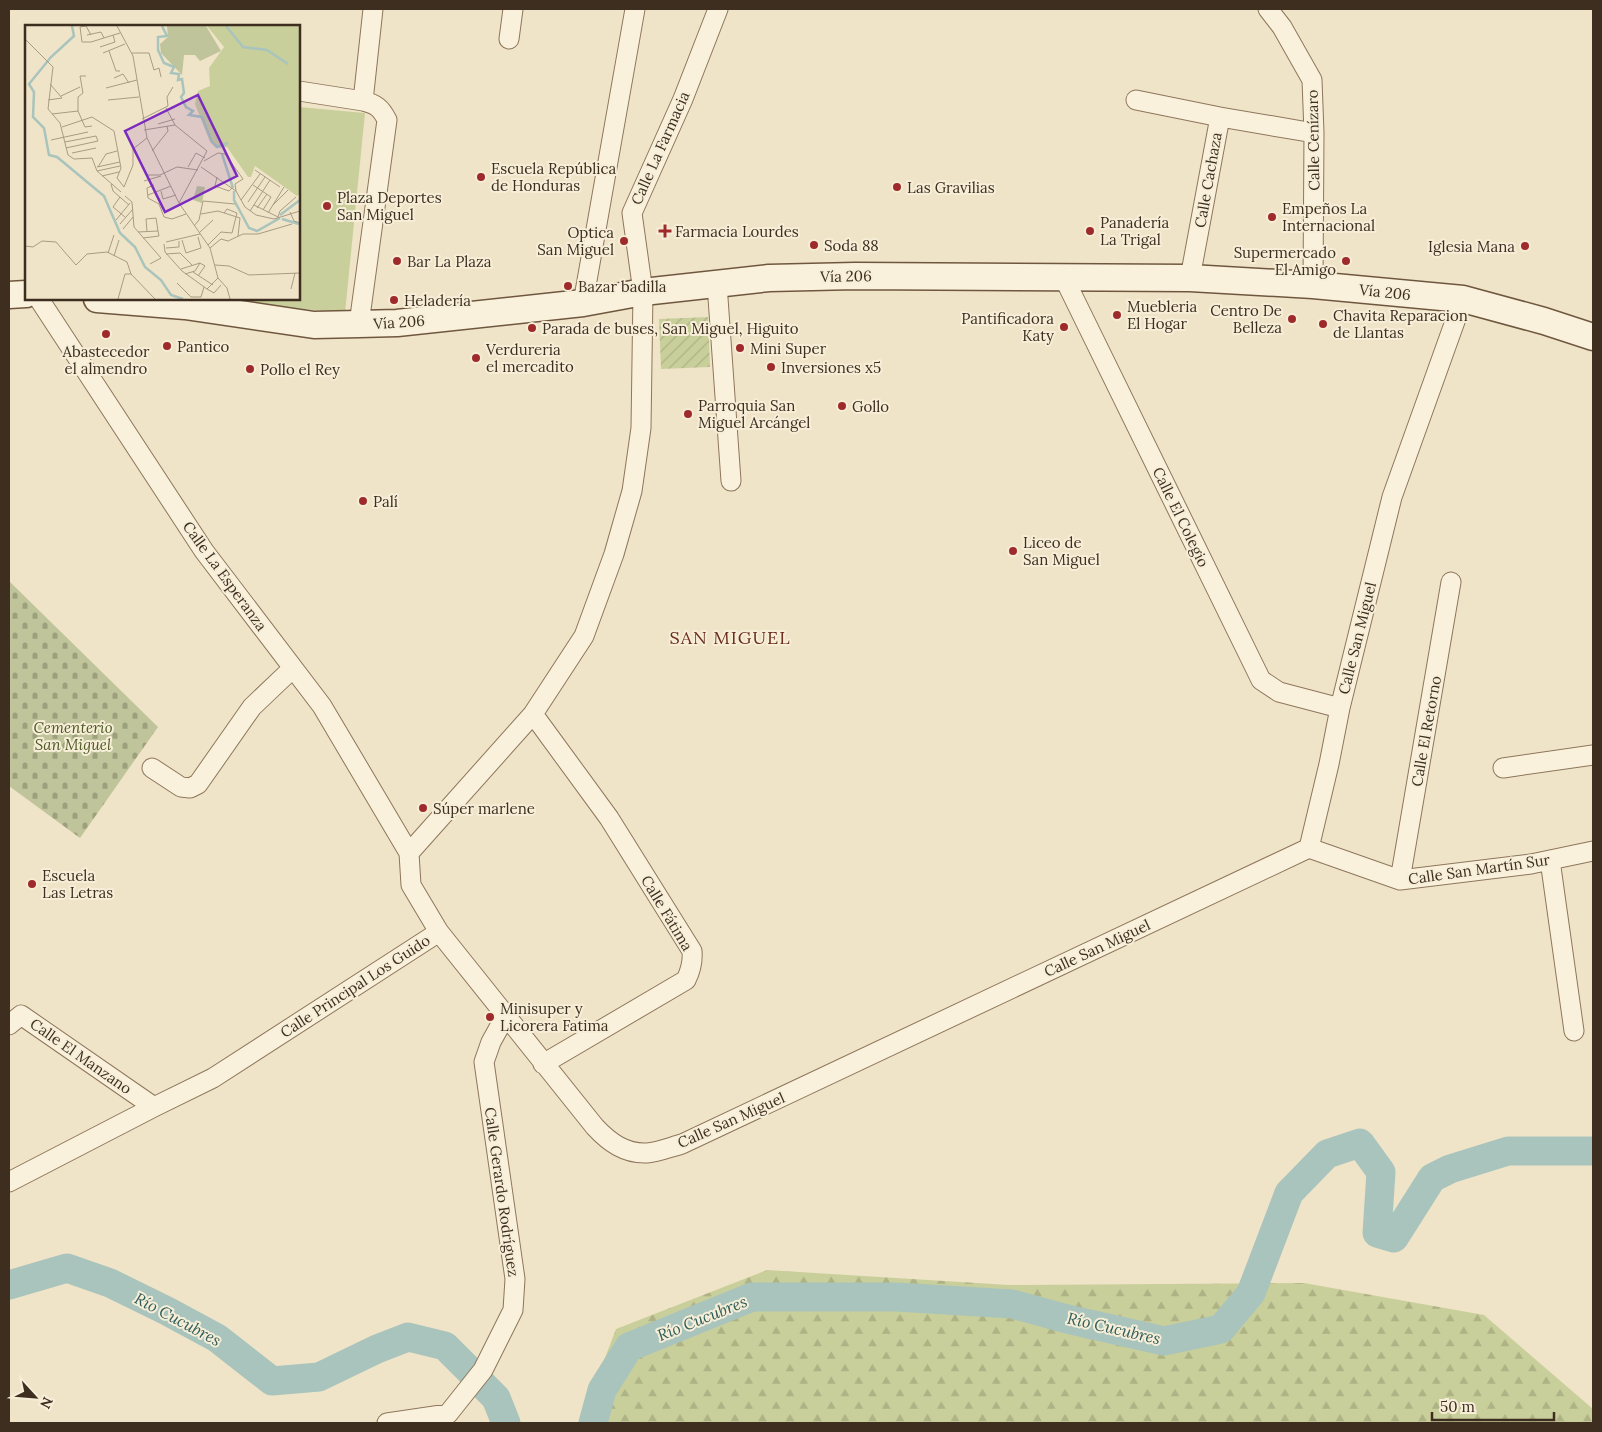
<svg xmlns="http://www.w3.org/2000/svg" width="1602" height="1432" font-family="Lora,serif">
  <defs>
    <pattern id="forest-firs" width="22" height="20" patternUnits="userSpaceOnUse" patternTransform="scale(1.25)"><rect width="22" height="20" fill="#c9cf9b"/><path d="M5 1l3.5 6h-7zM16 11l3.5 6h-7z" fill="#aeb285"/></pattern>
    <pattern id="cemetery-stones" width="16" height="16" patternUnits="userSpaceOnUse" patternTransform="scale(1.25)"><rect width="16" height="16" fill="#bfc49a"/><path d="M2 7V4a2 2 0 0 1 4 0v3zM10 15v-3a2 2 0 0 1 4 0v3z" fill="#9ca07d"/></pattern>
    <pattern id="garden-furrows" width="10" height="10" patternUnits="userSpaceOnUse" patternTransform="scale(1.25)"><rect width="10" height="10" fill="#c9cf9b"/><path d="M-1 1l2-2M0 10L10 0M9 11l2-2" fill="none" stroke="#aeb285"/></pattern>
  </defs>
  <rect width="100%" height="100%" fill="#f0e4c8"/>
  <path fill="url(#forest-firs)" d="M767,1270l242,15 295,-2 180,32 109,94v14h-1013l36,-94z"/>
  <path fill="url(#cemetery-stones)" d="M9,581l149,146 -78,111 -71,-52z"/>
  <path fill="url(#garden-furrows)" d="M708,317l2,50 -49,2 -2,-50z"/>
  <path fill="#c9cf9b" d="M299,107l66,6 -20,200 -145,-14h99z"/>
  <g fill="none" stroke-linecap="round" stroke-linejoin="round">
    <path stroke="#a9c4bc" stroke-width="29" d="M9,1285l58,-17 43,15 57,28 50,27 55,43 47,-4 58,-28 31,-12 37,9 26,26
      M482,1384l14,14 10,25
      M593,1423l9,-33 27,-43 123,-50h144l116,7 55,15 97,22 57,-12 30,-36 38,-100 38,-39 33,-11 21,29 -4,61 17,5 38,-60 18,-9 58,-18h85"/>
    <defs>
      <path id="street" d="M718,9l-35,90 -51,114 11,79 -2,136 -9,63 -18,63 -30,82 -51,78 -124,139 2,32 28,47 156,195c14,15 30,27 52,26 11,-1 24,-6 35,-9l627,-296 20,-84 11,-56 52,-211 71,-198
        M1268,9l14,18 30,53 2,53 -1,152
        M509,39l4,-30
        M299,91l64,10
        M1136,100l84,17
        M1064,278l197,402 18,12 61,16
        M1190,278l30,-161 94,16
        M717,284l14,197
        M39,299l165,252 118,155 87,147
        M583,303l52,-294
        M359,324l28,-204c-6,-12 -11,-16 -24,-19l10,-92
        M533,714l76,104 83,133c1,11 -1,19 -6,29l-143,84
        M152,768l29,19 9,1 8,-4 54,-77 41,-39
        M1503,768l90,-13
        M1309,848l91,32 131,-16 62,-13
        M1550,860l24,171
        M1400,880l51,-298
        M9,1025l12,-10 133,92
        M9,1182l145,-75 59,-29 226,-146
        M387,1423l61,-9 35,-44 30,-60 2,-31 -31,-217 7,-20 15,-27"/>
      <path id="secondary" d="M9,295l17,-1
        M97,299l88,7 129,19 45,-1 38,-1 186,-20 60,-11 126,-14 86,-2 335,2 123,7 150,14 81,22 49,16"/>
    </defs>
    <use href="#street" stroke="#8d765c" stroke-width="21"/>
    <use href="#secondary" stroke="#6f573f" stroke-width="29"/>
    <use href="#street" stroke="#faf1dc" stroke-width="19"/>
    <use href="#secondary" stroke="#faf1dc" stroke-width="26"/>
  </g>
  <g fill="#9e2a2b" stroke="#f7eed8" stroke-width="2">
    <circle cx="481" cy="177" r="5"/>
    <circle cx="897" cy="187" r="5"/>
    <circle cx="327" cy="206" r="5"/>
    <circle cx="1272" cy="217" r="5"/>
    <path d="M662.5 223.5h5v5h5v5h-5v5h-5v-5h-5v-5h5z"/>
    <circle cx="1090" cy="231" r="5"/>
    <circle cx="624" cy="241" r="5"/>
    <circle cx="814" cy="245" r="5"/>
    <circle cx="1525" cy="246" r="5"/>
    <circle cx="397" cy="261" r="5"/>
    <circle cx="1346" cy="261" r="5"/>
    <circle cx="568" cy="286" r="5"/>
    <circle cx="394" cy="300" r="5"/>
    <circle cx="1117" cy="315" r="5"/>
    <circle cx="1292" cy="319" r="5"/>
    <circle cx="1323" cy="324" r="5"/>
    <circle cx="1064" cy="327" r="5"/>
    <circle cx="532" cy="328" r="5"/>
    <circle cx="106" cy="334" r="5"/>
    <circle cx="167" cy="346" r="5"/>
    <circle cx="740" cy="348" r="5"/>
    <circle cx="476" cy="358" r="5"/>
    <circle cx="771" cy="367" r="5"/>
    <circle cx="250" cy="369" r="5"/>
    <circle cx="842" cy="406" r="5"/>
    <circle cx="688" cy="414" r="5"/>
    <circle cx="363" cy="501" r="5"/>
    <circle cx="1013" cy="551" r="5"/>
    <circle cx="423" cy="808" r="5"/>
    <circle cx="32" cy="884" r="5"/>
    <circle cx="490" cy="1017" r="5"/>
  </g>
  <g text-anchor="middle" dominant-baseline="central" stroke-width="4" stroke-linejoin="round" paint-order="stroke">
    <g font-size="15" fill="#3d2e20" stroke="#f7eed8">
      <text transform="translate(1313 140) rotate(-91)">Calle Cenízaro</text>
      <text transform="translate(660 148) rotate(-66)">Calle La Farmacia</text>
      <text transform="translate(1208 180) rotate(-80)">Calle Cachaza</text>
      <text transform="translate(846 276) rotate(-1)">Vía 206</text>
      <text transform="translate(1385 292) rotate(6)">Vía 206</text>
      <text transform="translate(399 322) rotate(-4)">Vía 206</text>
      <text transform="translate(1181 517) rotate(64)">Calle El Colegio</text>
      <text transform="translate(225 576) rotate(54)">Calle La Esperanza</text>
      <text transform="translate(1357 638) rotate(-76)">Calle San Miguel</text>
      <text transform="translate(1426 731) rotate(-80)">Calle El Retorno</text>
      <text transform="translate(1479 869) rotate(-8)">Calle San Martín Sur</text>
      <text transform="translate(667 913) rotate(59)">Calle Fátima</text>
      <text transform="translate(1097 948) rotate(-25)">Calle San Miguel</text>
      <text transform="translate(355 986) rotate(-33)">Calle Principal Los Guido</text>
      <text transform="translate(81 1056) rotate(35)">Calle El Manzano</text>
      <text transform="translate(731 1120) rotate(-24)">Calle San Miguel</text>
      <text transform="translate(502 1192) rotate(82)">Calle Gerardo Rodríguez</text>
    </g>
    <g font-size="15" fill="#3d2e20" stroke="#f7eed8" text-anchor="start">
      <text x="491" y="168">Escuela República<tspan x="491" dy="17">de Honduras</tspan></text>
      <text x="907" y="187">Las Gravilias</text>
      <text x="337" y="197">Plaza Deportes<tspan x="337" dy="17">San Miguel</tspan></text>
      <text x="1282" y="208">Empeños La<tspan x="1282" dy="17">Internacional</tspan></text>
      <text x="1100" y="222">Panadería<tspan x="1100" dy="17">La Trigal</tspan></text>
      <text x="675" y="231">Farmacia Lourdes</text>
      <text x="614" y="232" text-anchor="end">Optica<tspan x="614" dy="17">San Miguel</tspan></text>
      <text x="824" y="245">Soda 88</text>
      <text x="1515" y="246" text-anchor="end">Iglesia Mana</text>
      <text x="1336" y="252" text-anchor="end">Supermercado<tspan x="1336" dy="17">El Amigo</tspan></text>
      <text x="407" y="261">Bar La Plaza</text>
      <text x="578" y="286">Bazar badilla</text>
      <text x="404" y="300">Heladería</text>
      <text x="1127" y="306">Muebleria<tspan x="1127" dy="17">El Hogar</tspan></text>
      <text x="1282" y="310" text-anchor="end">Centro De<tspan x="1282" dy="17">Belleza</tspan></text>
      <text x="1333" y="315">Chavita Reparacion<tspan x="1333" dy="17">de Llantas</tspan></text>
      <text x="1054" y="318" text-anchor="end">Pantificadora<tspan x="1054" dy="17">Katy</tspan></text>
      <text x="542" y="328">Parada de buses, San Miguel, Higuito</text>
      <text x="177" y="346">Pantico</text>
      <text x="750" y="348">Mini Super</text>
      <text x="486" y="349">Verdureria<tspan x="486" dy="17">el mercadito</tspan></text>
      <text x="106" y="351" text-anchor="middle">Abastecedor<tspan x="106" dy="17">el almendro</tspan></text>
      <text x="781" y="367">Inversiones x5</text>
      <text x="260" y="369">Pollo el Rey</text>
      <text x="698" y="405">Parroquia San<tspan x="698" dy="17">Miguel Arcángel</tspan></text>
      <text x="852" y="406">Gollo</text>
      <text x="373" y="501">Palí</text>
      <text x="1023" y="542">Liceo de<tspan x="1023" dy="17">San Miguel</tspan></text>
      <text x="433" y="808">Súper marlene</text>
      <text x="42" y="875">Escuela<tspan x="42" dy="17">Las Letras</tspan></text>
      <text x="500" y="1008">Minisuper y<tspan x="500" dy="17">Licorera Fatima</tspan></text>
    </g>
    <g font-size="15" font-style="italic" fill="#4d5a26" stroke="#f7eed8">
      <text x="73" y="727">Cementerio<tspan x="73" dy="17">San Miguel</tspan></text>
    </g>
    <g font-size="16" font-style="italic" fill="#2f5d5a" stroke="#f7eed8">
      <text transform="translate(702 1318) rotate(-22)">Río Cucubres</text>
      <text transform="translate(178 1319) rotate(28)">Río Cucubres</text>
      <text transform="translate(1114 1328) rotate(13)">Río Cucubres</text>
    </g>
    <g font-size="18" letter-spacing="1" fill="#6b2e1e" stroke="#f7eed8">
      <text x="730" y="637">SAN MIGUEL</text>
    </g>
  </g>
  <g transform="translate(25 25)">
    <rect width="275" height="275" fill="#f0e4c8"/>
    <path d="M182,1h93v168l-3,2 -42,-30 -4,11h-3l-21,-30 -10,1 -7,-6 -15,-38 3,-13 12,-5 -1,-18 15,-21z" fill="#c9cf9b"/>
    <path d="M142,1h39l15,25 -21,10 -5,-6h-11l-2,20 -21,-22 -1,-9 8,-7zM172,161l8,1 -3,16 -9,-3z" fill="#bfc49a"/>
    <path fill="none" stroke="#a9c4bc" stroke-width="2.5" d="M47,1l2,10 -23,21 -22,27 5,8 -1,25 11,11 5,27 8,2 47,39 16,37 15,14 10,20 16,13 10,15 12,4M137,1l5,10 -9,1v13l6,13 10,4 -3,6 8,1 -1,6 4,-1 2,14 -3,4 5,10 7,4 -4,4 13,2 10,25 5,5 11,-4M201,1l17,21 24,3 21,14M197,129l11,34M209,166v9l15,28 8,3 23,-13M255,190l20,-15M257,194l17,5"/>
    <path fill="none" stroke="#a89b85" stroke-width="1" d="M92,1l16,30 14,82 32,65 31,45 8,30 9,10 3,11M62,10l14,-3 3,6M66,10l-5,-9 -6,1 2,15h9l29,-9M0,14l28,28 -5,42 12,14 8,32 6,4 18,-1 5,13 24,21M75,22l15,-5 -2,-7M84,26l7,20h4M78,28l22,-9M107,28h17l5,17 5,-2 2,9M61,51h-6l3,17 -5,4v14l7,16 7,-1M89,53l9,-4 6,9M81,63l31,-8M36,71l19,-9M23,75l14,-2 -12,-14M83,75l31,-3M141,83l9,17M27,89l26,-3M117,94l26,-13 -1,-9 6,-10M133,99l17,-5M37,102l30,-10 22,14 7,37 -4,10 7,9M119,105l31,-5 32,26 -28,52M26,115l37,-8M40,117l31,-6 2,5 -32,7M127,126l16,-20 -1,-5M47,128l24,-5M179,136l14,-8 7,1 18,25 -8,5 1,7M72,142l23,-5M73,142l8,-13 11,-3M163,142l8,-14 9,5M176,142l35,24 9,16 11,8 18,4 26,-8M230,145l25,17M72,146l23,-5M121,150h14l17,-8 21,3M77,151l17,-4M192,152l-2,9 14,5 3,-3M119,156l17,-5M86,159l2,7 16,14M129,160l-7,3 1,10 11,6 5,13 8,2 14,-5M228,160l18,12 -8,13M99,162l9,-22v-16l14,-11M136,166l2,8 13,-4M123,170l23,-9M100,171l7,6 2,25 27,31 -11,6M95,172l-7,10 12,10M216,175l19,-26M223,177l17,-25M229,180l24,12M248,180l15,-15M232,183l10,-14M193,186l22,7 -2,18M225,186l20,-31M265,187l4,9 6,2M243,188l16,-26M176,189l17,-3M253,192l2,-6 16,-14M91,195l14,-17M95,199l13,-15M169,201l5,-6 4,-19 32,3M98,204l10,-12M122,206l-1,-12 10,-1 2,13M113,207l20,-1 1,5 -16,2M174,208l14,-13M157,215l4,13 15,-5 -3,-11M141,217l34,-8M139,219l1,8 17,19 25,18 11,-11M183,220l13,-13 11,1 5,-20 -10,-4 -3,4M0,221l8,1 9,-6 14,1 20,23 11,-11 20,-2 20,10 4,12 24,25M141,223l13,-1v-6M185,223l11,-9 7,2 15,-7h15l34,-10M83,228l6,-18M141,229l14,-1 12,12M89,231l5,-16M190,240l14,1 20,9 51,-2M156,244l19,-6M168,247l20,13M160,249l10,-3 5,-8M173,251l7,-10 -5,-3M152,258l14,14h10l3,-10M182,264l7,4 7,-8M266,264l4,-16M93,274l7,-25h6"/>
    <path fill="#7b2cbf" fill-opacity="0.15" stroke="#7b2cbf" stroke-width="2.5" d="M173,70l39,81 -72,36 -40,-81z"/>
    <rect width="275" height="275" fill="none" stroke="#3d2e20" stroke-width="2.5"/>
  </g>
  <rect width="1602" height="1432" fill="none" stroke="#3d2e20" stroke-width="20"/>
  <g transform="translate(35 1397) rotate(116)" stroke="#f7eed8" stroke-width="4" paint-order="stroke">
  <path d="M0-4L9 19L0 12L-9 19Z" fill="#3d2e20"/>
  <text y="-8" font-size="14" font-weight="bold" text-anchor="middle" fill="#3d2e20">N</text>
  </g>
  <path d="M1432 1412v8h122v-8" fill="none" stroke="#3d2e20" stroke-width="2.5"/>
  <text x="1440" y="1412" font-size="15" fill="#3d2e20" stroke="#f7eed8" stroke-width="4" paint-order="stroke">50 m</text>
</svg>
